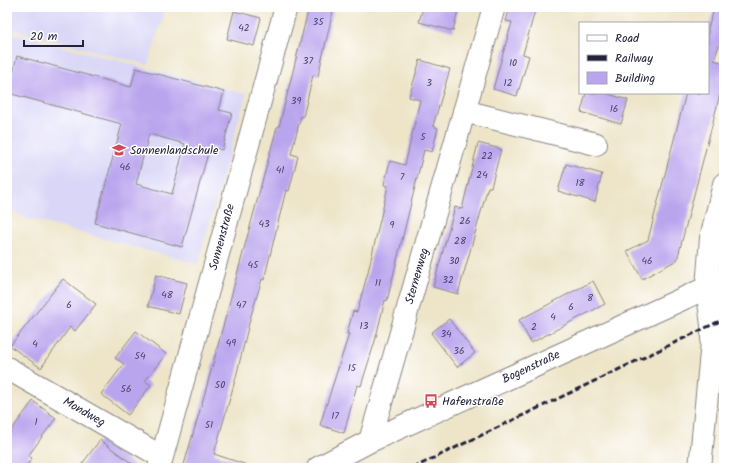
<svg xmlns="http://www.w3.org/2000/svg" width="731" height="475" font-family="Kalam,sans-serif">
  <rect width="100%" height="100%" fill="#fff"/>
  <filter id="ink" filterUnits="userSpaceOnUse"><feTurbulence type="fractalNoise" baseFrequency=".025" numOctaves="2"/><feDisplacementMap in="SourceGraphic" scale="8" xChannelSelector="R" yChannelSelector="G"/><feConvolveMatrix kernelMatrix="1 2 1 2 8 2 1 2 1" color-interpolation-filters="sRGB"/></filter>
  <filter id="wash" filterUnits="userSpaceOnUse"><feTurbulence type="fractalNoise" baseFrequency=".012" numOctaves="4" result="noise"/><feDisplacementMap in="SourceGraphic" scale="16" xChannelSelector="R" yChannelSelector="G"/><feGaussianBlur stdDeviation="0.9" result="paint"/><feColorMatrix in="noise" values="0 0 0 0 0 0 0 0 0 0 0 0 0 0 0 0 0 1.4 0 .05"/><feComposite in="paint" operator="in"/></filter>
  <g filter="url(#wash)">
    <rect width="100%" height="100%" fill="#eee5c9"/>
    <path fill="#d9d6f7" d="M7,7h159l-18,58 -141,-37z
      M7,32l239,62 -48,170 -176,-47 -15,-10z"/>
    <path fill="#c0c2dd" d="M724,428v40h-5z"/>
    <g id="blocks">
      <path fill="#b9a4ee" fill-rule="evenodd" d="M309,7l24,4 -15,65 -5,-1 -10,42 -2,-1 -10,38 7,2 -9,35 -3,-1 -22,90 -2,-1 -12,40 -14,58 -22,77 33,11 -1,3h-63l22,-75 72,-266h2z
        M423,7h36l-6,24 -34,-9z
        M510,7h26l-13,47 6,2 -12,40 -24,-7 19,-67 -6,-1z
        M715,7h9v24l-10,29 10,3v16l-47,181 -35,19 -15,-28 21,-11 38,-147h22v-65z
        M234,11l27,7 -7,28 -27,-7z
        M17,56l114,31 5,-19 88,24 -5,18 13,3 -10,37 -12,-4 -28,101 -87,-24 27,-99 -114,-31zM149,134l36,10 -13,50 -36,-10z
        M420,60l30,9 -17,57 5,2 -6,24 -8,-2 -37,151 -2,-1 -10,41 -14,45 -4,-1 -13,48 -24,-8 29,-91h-2l6,-23 4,1 11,-40 20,-86 -4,-1 6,-24 15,4 15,-65 -11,-3z
        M586,93h19l23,7 -7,24 -40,-12z
        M478,143l23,6 -10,38h-3l-30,107 -25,-7 22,-80 7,2z
        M566,164l36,10 -7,28 -37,-11z
        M156,275l31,8 -8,31 -31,-8z
        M63,279l33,25 -21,27 -5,-4 -29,41 -31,-22z
        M593,281l12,23 -74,39 -12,-23z
        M449,319l26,34 -18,14 -26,-34z
        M136,331l30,23 -21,27 6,4 -23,30 -27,-21 23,-30 -9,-6z
        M33,401l23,17 -28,38 4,2 -7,10h-18v-32z
        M100,440l38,28h-59z"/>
    </g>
  </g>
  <g filter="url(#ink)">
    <use href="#blocks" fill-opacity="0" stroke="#888482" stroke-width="1"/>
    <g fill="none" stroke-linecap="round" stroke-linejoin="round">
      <defs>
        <path id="minor" d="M464,111l132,33
          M7,368l155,89
          M370,441l124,-434
          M159,468l127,-461
          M318,468l52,-27 354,-161
          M700,468l12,-126v-17l-5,-38 4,-49 13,-54"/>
      </defs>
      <use href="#minor" stroke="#888482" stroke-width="24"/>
      <use href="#minor" stroke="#fff" stroke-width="22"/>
      <path stroke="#22223b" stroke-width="3" stroke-dasharray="6 3" stroke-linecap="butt" d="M413,468l311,-149"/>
    </g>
  </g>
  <defs>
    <symbol id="school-bare" viewBox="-9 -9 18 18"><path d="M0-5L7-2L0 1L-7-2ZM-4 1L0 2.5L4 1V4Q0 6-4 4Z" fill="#d1495b" stroke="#fff" stroke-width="2.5" paint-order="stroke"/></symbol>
    <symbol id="bus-bare" viewBox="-9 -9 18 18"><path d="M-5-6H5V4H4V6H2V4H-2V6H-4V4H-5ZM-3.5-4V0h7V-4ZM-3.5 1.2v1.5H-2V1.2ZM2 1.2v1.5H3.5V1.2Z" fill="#d1495b" stroke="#fff" stroke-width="2.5" paint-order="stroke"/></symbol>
  </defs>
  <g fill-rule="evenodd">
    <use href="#school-bare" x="109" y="140" width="20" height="20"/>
    <use href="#bus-bare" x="421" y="391" width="20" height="20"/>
  </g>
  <g text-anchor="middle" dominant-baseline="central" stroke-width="3" stroke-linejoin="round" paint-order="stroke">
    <g font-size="10" fill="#484268">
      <text x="318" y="22">35</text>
      <text x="244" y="28">42</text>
      <text x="308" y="61">37</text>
      <text x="513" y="63">10</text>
      <text x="429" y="83">3</text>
      <text x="508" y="83">12</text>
      <text x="296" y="101">39</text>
      <text x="614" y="109">16</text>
      <text x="423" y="137">5</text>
      <text x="487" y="156">22</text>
      <text x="125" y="167">46</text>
      <text x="280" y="170">41</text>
      <text x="482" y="175">24</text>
      <text x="402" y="177">7</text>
      <text x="580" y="183">18</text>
      <text x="465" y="221">26</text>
      <text x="264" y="224">43</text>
      <text x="392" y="225">9</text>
      <text x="460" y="241">28</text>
      <text x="454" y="261">30</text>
      <text x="647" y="261">46</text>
      <text x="253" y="265">45</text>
      <text x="448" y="280">32</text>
      <text x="378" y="283">11</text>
      <text x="167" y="295">48</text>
      <text x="590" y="298">8</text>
      <text x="69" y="305">6</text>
      <text x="241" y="305">47</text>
      <text x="571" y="307">6</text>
      <text x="553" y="317">4</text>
      <text x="364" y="326">13</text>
      <text x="534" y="327">2</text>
      <text x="446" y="334">34</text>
      <text x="231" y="343">49</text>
      <text x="35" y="344">4</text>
      <text x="459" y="351">36</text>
      <text x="140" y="356">54</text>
      <text x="352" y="368">15</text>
      <text x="220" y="385">50</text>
      <text x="126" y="389">56</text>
      <text x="335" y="416">17</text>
      <text x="36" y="422">1</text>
      <text x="209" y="425">51</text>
    </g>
    <g font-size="12" fill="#22223b" stroke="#fff" text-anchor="start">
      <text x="130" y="150">Sonnenlandschule</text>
      <text x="442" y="401">Hafenstraße</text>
    </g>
    <g font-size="12" fill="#22223b" stroke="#fff">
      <text transform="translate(222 237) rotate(-75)">Sonnenstraße</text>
      <text transform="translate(417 276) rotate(-74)">Sternenweg</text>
      <text transform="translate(531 367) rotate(-25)">Bogenstraße</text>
      <text transform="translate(84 412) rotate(30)">Mondweg</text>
    </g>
  </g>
  <rect width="731" height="475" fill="none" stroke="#fff" stroke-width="24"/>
  <rect x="579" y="22" width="130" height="72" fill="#ffffff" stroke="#a7a7b1"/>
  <rect x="587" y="35" width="20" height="6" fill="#ffffff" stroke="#a7a7b1"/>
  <text x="615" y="42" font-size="12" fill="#22223b">Road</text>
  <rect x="587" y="55" width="20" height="6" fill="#22223b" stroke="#a7a7b1"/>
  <text x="615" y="62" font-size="12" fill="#22223b">Railway</text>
  <rect x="587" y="72" width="20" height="12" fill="#b9a4ee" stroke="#a7a7b1"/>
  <text x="615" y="82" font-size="12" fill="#22223b">Building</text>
  <path d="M24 40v6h59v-6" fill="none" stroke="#22223b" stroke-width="2"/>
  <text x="30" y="40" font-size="12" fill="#22223b" stroke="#ffffff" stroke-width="3" paint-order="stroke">20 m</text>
</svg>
